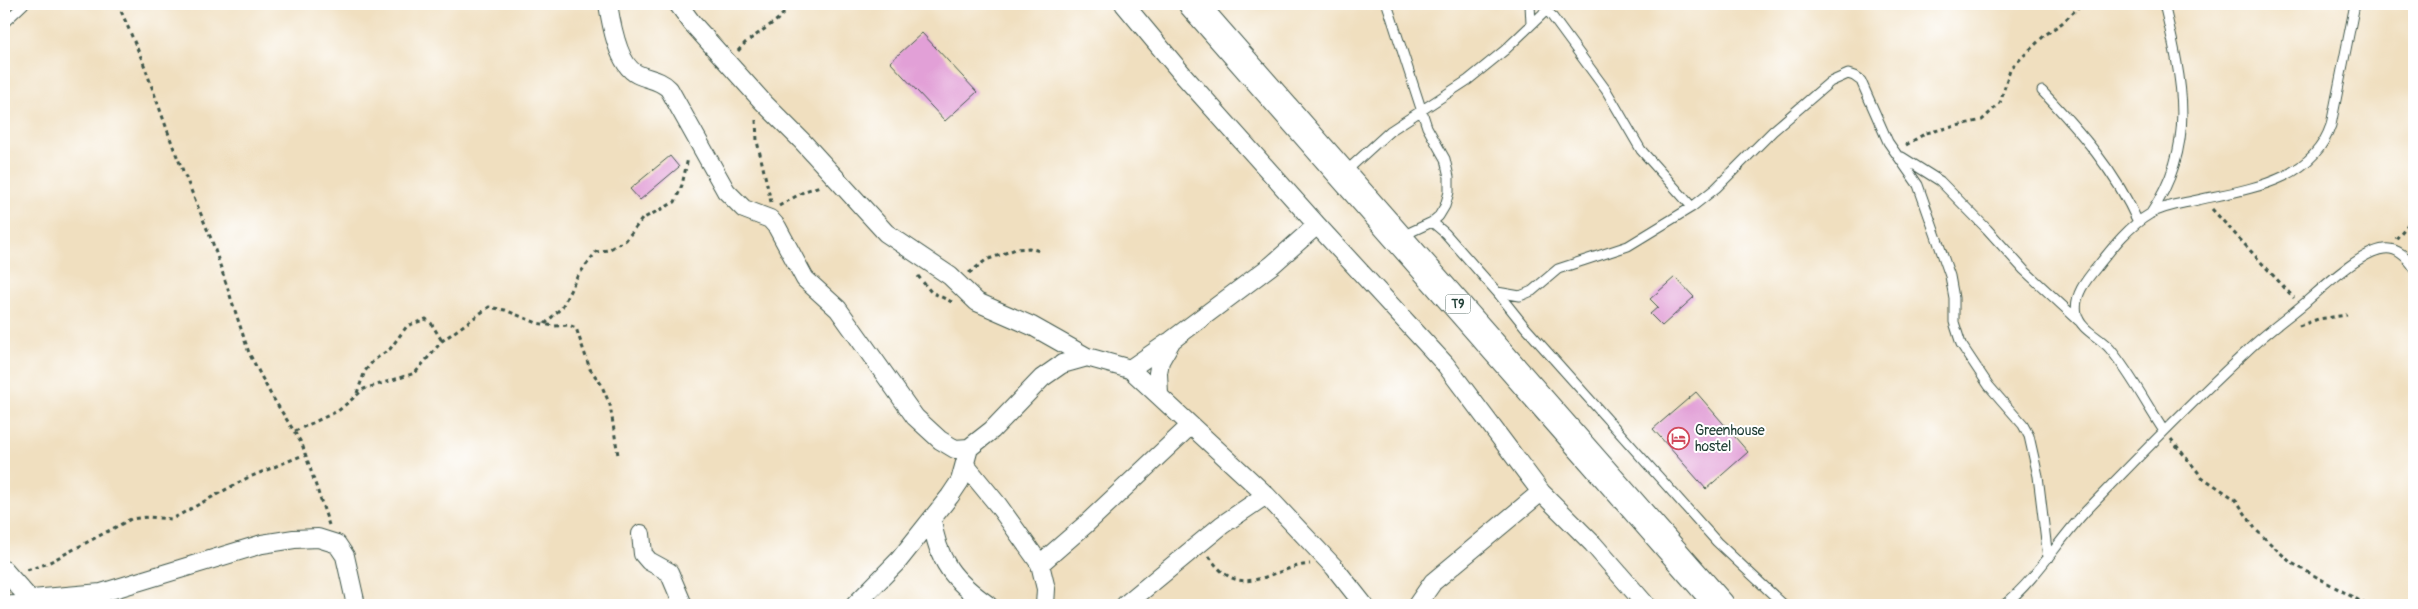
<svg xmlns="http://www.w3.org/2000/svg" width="2418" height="609" font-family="Pangolin,sans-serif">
  <rect width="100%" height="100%" fill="#fff"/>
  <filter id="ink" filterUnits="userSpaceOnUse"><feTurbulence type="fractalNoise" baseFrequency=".02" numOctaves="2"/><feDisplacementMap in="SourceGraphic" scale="10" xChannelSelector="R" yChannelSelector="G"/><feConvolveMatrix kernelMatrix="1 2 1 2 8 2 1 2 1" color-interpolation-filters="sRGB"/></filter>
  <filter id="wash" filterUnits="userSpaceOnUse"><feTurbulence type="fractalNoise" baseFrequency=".0096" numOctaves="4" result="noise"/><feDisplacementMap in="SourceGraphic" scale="20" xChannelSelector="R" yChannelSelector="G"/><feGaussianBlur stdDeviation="1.12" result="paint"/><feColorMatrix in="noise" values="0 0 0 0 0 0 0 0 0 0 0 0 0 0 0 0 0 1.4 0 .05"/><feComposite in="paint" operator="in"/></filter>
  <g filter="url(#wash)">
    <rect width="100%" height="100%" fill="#f0dfbf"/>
    <g id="blocks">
      <path fill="#e2a0d7" d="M922,33l55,59 -32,29 -55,-59z
        M670,156l9,11 -39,33 -10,-11z
        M1675,277l19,20 -32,29 -12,-12 8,-7 -8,-8z
        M1696,392l52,60 -42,37 -53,-60z"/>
    </g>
  </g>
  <g filter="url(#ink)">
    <use href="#blocks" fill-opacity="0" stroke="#3e5549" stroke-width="1"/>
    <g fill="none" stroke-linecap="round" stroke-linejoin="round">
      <defs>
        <path id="service" d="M1387,4l40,123 18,32 4,18v15l-4,14 -6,10 -7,6 -30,14
          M1530,4l1,20
          M1543,4l63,86 35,60 51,57
          M4,23l20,-19
          M2042,91c37,39 74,81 96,131
          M1902,157l38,24 47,48 37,41 55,51
          M1344,173l46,-42 78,-51 37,-30 48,-46
          M2151,213c47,-70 31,-133 13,-209
          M1432,222l13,11 52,59 23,4 12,-5 26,-22 70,-23 64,-39 24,-19 57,-57 57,-49 18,-8 6,2 7,5 27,61 30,43 32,91 4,22v24l7,22 28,42 34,39 6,11 9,40 10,82
          M1497,292l28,35 192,215 67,63
          M2164,431c-18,-27 -33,-57 -54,-82 -10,-12 -30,-19 -33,-35 -4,-18 9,-34 20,-47 15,-19 32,-41 53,-53 13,-8 29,-10 43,-13 53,-12 119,-18 138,-76l24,-121
          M4,601l25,-1
          M2004,605c33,-27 53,-63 82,-94 53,-55 106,-109 162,-161 18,-17 39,-32 58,-48 17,-15 56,-51 78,-53 13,-2 24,9 30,19"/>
        <path id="minor" d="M608,4c3,19 10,61 29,70 12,6 22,5 32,15l57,102 18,18 26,10 7,8 28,52 33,30 77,108 25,23 15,9 14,-1 23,-18 50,-52 20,-14 25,-7 43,12 136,126 68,72 30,38
          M678,4l14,19 70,78 40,40 84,92 64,43 27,26 55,24 55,31
          M1124,4l60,72 133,149 128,139 96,128 52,52 53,61
          M1130,369l39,-27
          M1159,394l-1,-21 2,-12 12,-21 100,-75 45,-40
          M966,466l32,39 42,59 6,25 -1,16
          M932,519c5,42 22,62 56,86
          M641,534l2,20 6,7 20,11 14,33
          M1040,564l45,-39 105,-99
          M4,570l31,35
          M32,599l69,-6 161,-49 32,-5 24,-1 19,6 8,12 11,49
          M855,605l44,-45 51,-64 10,-15 9,-33
          M1125,605l97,-80 44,-30
          M1417,605l16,-23 108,-90"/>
        <path id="trunk" d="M1193,4l527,601"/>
      </defs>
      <use href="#service" stroke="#3e5549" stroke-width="11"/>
      <use href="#minor" stroke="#3e5549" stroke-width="20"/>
      <use href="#trunk" stroke="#3e5549" stroke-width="30"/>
      <path stroke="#3e5549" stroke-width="3" stroke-dasharray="4 4" stroke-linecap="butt" d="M118,4l25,58 31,87 38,92 37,112 21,40 32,51 27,81
        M738,51l7,-8 32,-23 16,-16
        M756,120l1,21 14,61
        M1906,145l20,-12 56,-13 18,-17 10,-34 35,-34 17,-12 20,-19
        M779,206l26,-15 15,-5
        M2212,209l82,89
        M2396,239l18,-22
        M969,273l17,-13 30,-11 13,-1 11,3
        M918,276l13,16 23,11
        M545,324l17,-17 15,-30 19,-25 12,-2 18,-10 16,-21 33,-17 7,-17 6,-27
        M2299,326l19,-7 29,-4
        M357,393l8,-22 9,-11 16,-11 17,-23 19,-7 5,4 11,18
        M295,431l43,-20 26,-22 51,-16 27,-32 47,-34 16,3 32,13 17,3 15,-1 7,3 14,41 11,15 9,21 8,50
        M2171,439l31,38 34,23 20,30 34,32 77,43
        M1209,556c31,48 61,12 101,8
        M27,570l19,-6 85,-45 17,-2 24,2 75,-41 59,-24"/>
      <use href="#service" stroke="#fff" stroke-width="9"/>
      <use href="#minor" stroke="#fff" stroke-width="18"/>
      <use href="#trunk" stroke="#fff" stroke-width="28"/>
    </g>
  </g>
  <defs>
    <symbol id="hotel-ring" viewBox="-11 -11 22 22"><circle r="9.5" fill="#fff" stroke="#d1495b" stroke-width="1.5"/><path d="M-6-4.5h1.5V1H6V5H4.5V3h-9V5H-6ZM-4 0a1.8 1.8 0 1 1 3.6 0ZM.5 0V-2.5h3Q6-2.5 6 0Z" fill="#d1495b"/></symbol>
  </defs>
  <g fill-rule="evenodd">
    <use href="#hotel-ring" x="1666" y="426" width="25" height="25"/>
  </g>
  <g text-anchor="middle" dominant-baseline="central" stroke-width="4" stroke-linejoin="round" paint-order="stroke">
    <rect fill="#fff" stroke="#627771" stroke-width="1" x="1445.5" y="294.5" width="25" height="19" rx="4"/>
    <g font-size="12" font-weight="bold" fill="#1f3d34">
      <text x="1458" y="304">T9</text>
    </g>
    <g font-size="14" fill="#1f3d34" stroke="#fff" text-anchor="start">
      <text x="1695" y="430">Greenhouse<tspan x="1695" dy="16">hostel</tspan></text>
    </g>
  </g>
  <rect width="2418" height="609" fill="none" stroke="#fff" stroke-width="20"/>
</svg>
